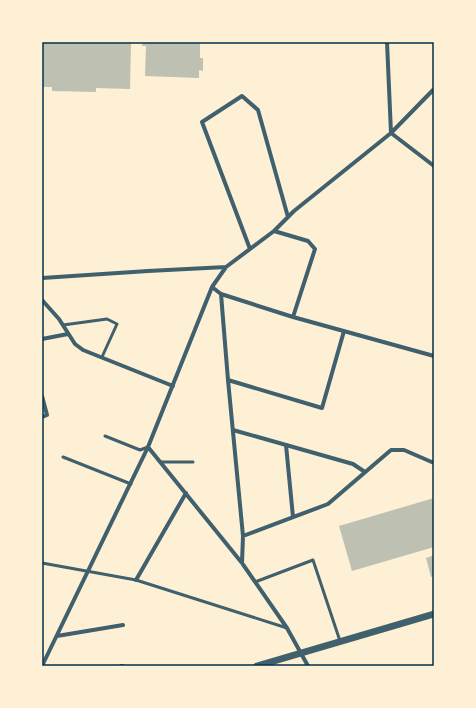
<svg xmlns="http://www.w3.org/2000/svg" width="476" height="708" font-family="'Archivo Narrow',sans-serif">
  <rect width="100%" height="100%" fill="#fdf0d5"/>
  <path fill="#bec0b2" d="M42,42h89l-1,47 -34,-1v4l-44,-1v-4h-10z
    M143,42h57v16h3v13l-4,-1v8l-54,-2 1,-30h-4z
    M434,498v49l-82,24 -13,-45z
    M434,555v21l-3,1 -5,-19z"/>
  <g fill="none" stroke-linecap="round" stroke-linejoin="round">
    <path stroke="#3f606c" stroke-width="3" d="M63,325l44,-6 10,5 -15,33
      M105,436l35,14 8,-3
      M63,457l68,27
      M160,462h33
      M42,563l94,17 151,48
      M255,582l58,-22 27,81"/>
    <path stroke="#3f606c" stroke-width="4" d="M387,42l4,91 43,33
      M274,231l34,10 7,8 -22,68
      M250,249l-48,-127 40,-26 16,14 30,107
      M42,278l106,-7 78,-4
      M212,287l9,7 7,86 15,156 -1,27
      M221,294l72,23 141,39
      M42,300l17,19 16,25 8,6 90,36
      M42,339l26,-5
      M228,380l94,28 22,-77
      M42,396l5,19 -5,2
      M233,430l120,34 12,8
      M286,445l7,72
      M148,447l94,116 45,65 21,38
      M243,536l85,-32 63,-54h13l30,13
      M136,580l50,-87
      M57,636l66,-11
      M42,666l106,-219 64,-160 14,-20 48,-36 20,-20 97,-78 43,-44
      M121,666h2"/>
    <path stroke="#3f606c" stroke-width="7" d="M257,666l177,-52"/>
  </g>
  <rect width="476" height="708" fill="none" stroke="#fdf0d5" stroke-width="86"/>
  <rect x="43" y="43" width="390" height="622" fill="none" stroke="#003049" stroke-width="1.5"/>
</svg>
